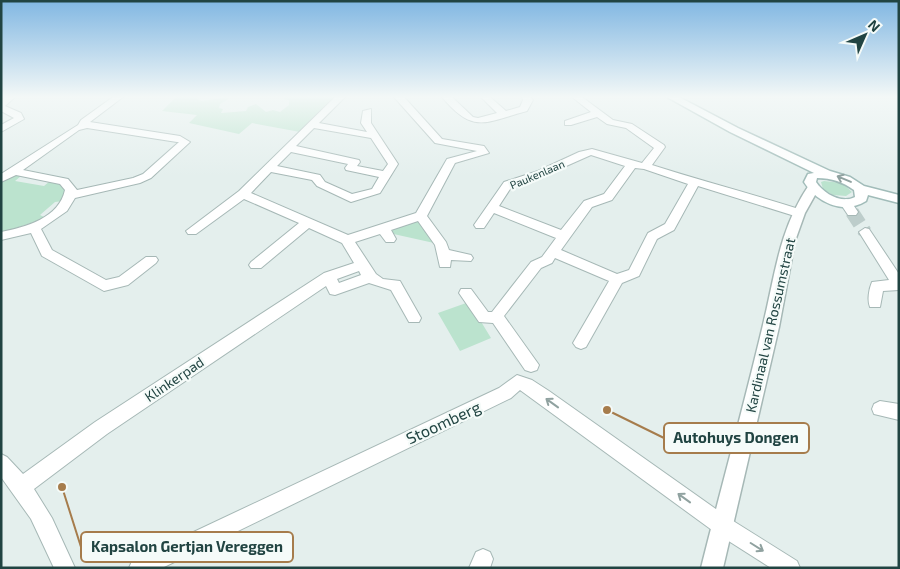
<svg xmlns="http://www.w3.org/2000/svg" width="900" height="569" font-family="'Exo 2',sans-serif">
  <rect width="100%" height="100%" fill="#e4efed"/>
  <path fill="#bbe3ce" d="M176,97h22l-1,2 5,2 25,-4 3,1 -10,6 -1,4 4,1 -2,4 25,-2 2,-4 8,-3 10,8 7,-2 7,2 9,-7v-5l-5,-1v-2h51l-35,35 -48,-9 -13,11 -50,-11 8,-8 -35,-4z
    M17,175l4,1 -6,5 29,5 6,-5 9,3 6,5 -1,12 -9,1 -15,13 6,3 -45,15v-51z
    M824,181l18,2 10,9 -6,4 -13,-1 -10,-6 -2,-7z
    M418,219l16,24 -45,-10 -2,-4z
    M469,302l22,36 -31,13 -22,-38z"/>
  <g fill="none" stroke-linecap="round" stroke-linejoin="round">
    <path stroke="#bdcdcb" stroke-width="14" stroke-dasharray="14 7" stroke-linecap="butt" d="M852,212l13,20"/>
    <defs>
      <path id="minor" d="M6,97h9l-10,9 16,7 3,6 -23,13v-7l13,-7 -13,-7v-11z
        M113,97h10l-33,25 90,14 10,6 -39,36 -11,5 -65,15 -8,13 -26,18 11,21 54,30 13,-3 27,-20h10l2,3 -2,3 -28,22 -24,6 -62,-35 -11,-23 -30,7v-8c25,-5 58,-14 64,-42l-5,-6 -44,-9 -15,7v-8l77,-49 3,-5zM87,128l90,14h2l-36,32 -10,4 -56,12 -9,-11 -45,-9 56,-40z
        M335,97h10l-26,26 48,9 -6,-9 2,-12 8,-2v14l27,41 -18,29 -29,9 -34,-16 -5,-6 -41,-8 -20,21 97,42 68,-22 31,-54 30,-8 -42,-8 -41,-46h10l38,42 42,7 5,7 -34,10 -28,53 19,26 3,8 22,5 2,3 -2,3 -20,-1 -1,7h-10l-5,-22 -17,-24 -27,9 5,9 -2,3h-8l-6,-8 -25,8 21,32 7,5 17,2 21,37 -2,4h-10l-18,-32 -22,-7 -34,12 -5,-1 -4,-8 -219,148 -73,55 18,29 23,50h-21l-23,-49 -30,-42v-23l6,3 16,17 72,-52 229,-149 30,-10 -12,-20 -33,-15 -48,40h-10l-2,-3 2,-3 48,-39 -55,-24 -48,35h-8l-2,-3 53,-40zM314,128l57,10 17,26 -5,7 -26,-5 3,-4 -1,-2 -63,-14zM291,152l57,12 -3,4 1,2 33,7 -7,12 -20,5 -27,-12 -5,-7 -43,-9zM359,271l2,4 -22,8 -2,-4z
        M442,97h10l21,20 5,1 19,-5 -16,-16h9l16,14 14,-4 3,-7 -1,-3h8l3,3 -6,11c-42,11 -53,24 -85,-14z
        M572,97h10l31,23 19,4 32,21 1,2 -13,18c50,16 100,29 150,45l2,3 -6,4 -100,-31 -24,44 -17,9 -18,37 -17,7 -36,64 -5,2 -5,-2 -3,-4 36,-62 -54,-23 -3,5 -11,5 -37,48 35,49 -2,5 -6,2 -6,-2 -32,-47 -14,-1 -20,-29 2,-4h10l17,23h4l39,-50 11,-5 14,-19 -62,-25 -10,15h-8l-2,-3 30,-43 34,-11 41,-19 13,-3 50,14 12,-15 -28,-20 -19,-4 -10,-7 -26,8h-6v-4l26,-9zM591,155l34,11 -21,28 -20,7 -23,29 -62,-24 13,-20 34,-11zM635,168l9,1 44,15 -23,40 -17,9 -19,37 -12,4 -56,-24 31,-43 20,-7z
        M846,199l4,1 8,12 -2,3h-8l-8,-12z
        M865,228l4,1 30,45v16l-16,1 -3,16h-10c-3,-7 -1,-18 2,-25l17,-2 -30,-48z
        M517,375l15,5 17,11 181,128 67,42 3,7h-29l-55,-35 -196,-143 -9,8 -349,170h-33l3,-7 367,-173z
        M880,401l19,3v16l-25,-6 -2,-5 2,-5z
        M483,549l7,3 3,7 -3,9h-21l7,-16z"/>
      <path id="tertiary" d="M813,184l6,4 -14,25 -10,28 -16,86 -56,241h-22c20,-80 42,-159 61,-239 13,-52 16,-98 47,-144z"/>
      <path id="secondary" d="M667,97h12l59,31 92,43 20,6 14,9 35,9v8l-31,-8 -2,6c-22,14 -49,2 -62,-19l4,-8 6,-1 -84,-41zM817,178c15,0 26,4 37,12l1,7c-13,7 -31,-3 -39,-15z"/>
    </defs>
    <use href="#minor" stroke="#a6b8b6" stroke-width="2"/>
    <use href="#tertiary" stroke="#a6b8b6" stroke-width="3"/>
    <use href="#secondary" stroke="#a1bcb9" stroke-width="3"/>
    <use href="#minor" fill="#fff" fill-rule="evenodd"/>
    <use href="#tertiary" fill="#fff" fill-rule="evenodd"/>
    <use href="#secondary" fill="#fff" fill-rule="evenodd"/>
  </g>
  <defs><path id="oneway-shaft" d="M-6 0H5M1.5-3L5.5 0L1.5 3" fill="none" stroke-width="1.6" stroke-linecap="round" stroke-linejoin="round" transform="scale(1.25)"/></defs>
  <g stroke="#90a2a0">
    <use href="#oneway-shaft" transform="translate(844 179) rotate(-157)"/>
    <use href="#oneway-shaft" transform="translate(552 403) rotate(-144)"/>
    <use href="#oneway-shaft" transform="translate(684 498) rotate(-144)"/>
    <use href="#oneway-shaft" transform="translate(757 547) rotate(32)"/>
  </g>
  <linearGradient id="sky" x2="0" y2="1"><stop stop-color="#81b7e2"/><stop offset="0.55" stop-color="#f3f8f7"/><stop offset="1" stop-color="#f3f8f7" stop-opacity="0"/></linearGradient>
  <rect width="900" height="176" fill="url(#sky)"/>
  <g text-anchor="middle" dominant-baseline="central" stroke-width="4.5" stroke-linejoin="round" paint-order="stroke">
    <g font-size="11" fill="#214442" stroke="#f5fbf9">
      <text transform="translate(537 174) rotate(-23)">Paukenlaan</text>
    </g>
    <g font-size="14" fill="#214442" stroke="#f5fbf9">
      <text transform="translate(770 325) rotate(-77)">Kardinaal van Rossumstraat</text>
      <text transform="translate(174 379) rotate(-34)">Klinkerpad</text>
    </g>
    <g font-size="16" fill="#214442" stroke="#f5fbf9">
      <text transform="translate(443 422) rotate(-25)">Stoomberg</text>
    </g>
  </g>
  <path fill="none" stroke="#a67c4c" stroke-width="2" d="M607 410L664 438M62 487L81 547"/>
  <g fill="#a67c4c" stroke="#f5fbf9" stroke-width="2">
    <circle cx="607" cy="410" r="5"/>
    <circle cx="62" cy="487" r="5"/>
  </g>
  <g fill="#f5fbf9" stroke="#a67c4c" stroke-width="2">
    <rect x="664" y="423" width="145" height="30" rx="5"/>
    <rect x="81" y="532" width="212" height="30" rx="5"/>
  </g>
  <g font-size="15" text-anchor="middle" font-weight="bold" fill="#214442">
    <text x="736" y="443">Autohuys Dongen</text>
    <text x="187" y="552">Kapsalon Gertjan Vereggen</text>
  </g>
  <rect width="900" height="569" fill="none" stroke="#214442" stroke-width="5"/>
  <g transform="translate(865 35) rotate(45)" stroke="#f5fbf9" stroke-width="4" paint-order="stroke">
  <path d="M0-4L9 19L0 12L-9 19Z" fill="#214442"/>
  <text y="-8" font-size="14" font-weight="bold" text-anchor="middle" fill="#214442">N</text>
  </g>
</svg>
